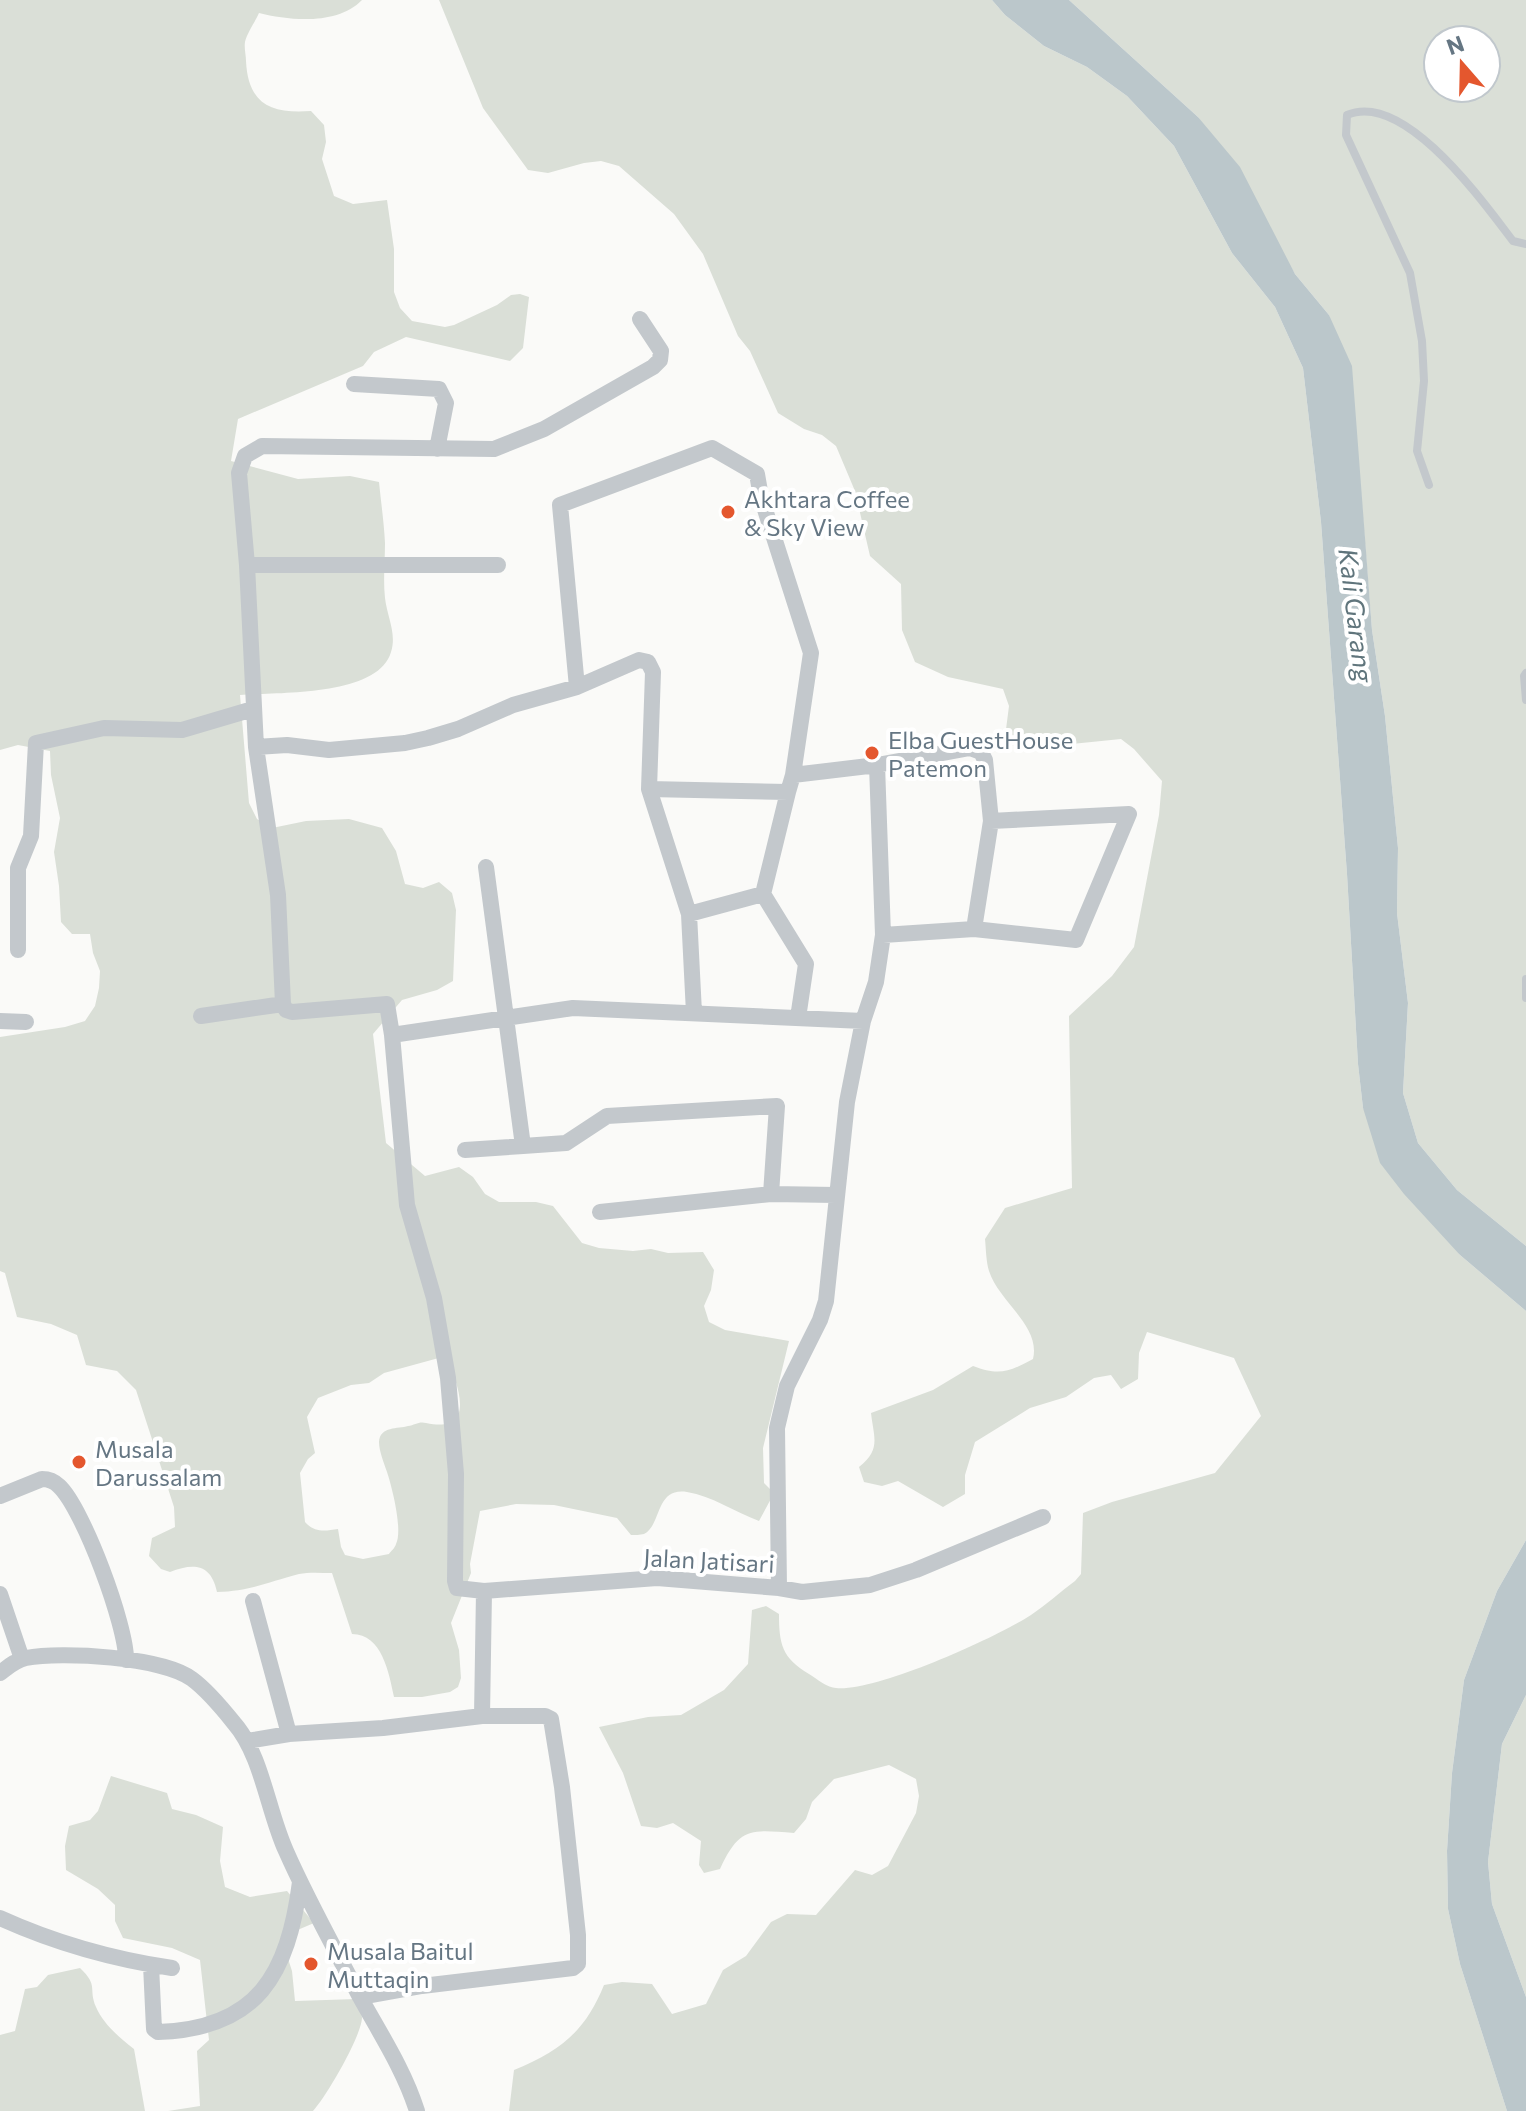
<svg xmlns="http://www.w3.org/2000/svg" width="1526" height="2111" font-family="Commissioner,sans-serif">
  <rect width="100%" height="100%" fill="#fafaf8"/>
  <path fill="#dadfd7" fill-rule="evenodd" d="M0,0h362c-24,25 -71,21 -103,13 -4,9 -12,20 -14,29 -1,6 1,13 1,19 2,43 25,53 65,50l13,14 2,17 -4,17 12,37 19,8 34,-4 7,49v43l6,16 12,13 33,6 9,-2 43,-20 14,-10 9,-1 9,3 -6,51 -13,13 -104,-24 -32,15 -11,14 -125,53 -7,42 67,18 52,-3 29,6c2,20 5,41 6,61 0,18 -2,37 0,55 2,18 12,36 6,54 -13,45 -114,40 -151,43l9,108 8,16 15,9 34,-7 43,-2 33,9 14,23 9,33 18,4 16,-6 13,11 4,17 -3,71 -16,9 -35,10 -29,34 13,109 39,33 34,-9 14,10 12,17 14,8h37l17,4 29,37 17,5 34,3 18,-2 17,4 35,-1 11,18 -3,20 -7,16 5,16 16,8 64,11 -26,107 1,35 10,10 -15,28c-24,-9 -47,-25 -72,-29 -32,-5 -25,33 -43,42 -4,1 -9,1 -13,1l-14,-17 -63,-13 -38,-1 -36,7 -10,53 1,9 -20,50 8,27 2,28 -3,9 -8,5 -28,5h-28c-5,-24 -12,-63 -42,-63l-20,-61c-11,0 -23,-1 -33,1 -31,8 -48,17 -82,18 -6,-29 -24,-29 -47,-20l-9,-3 -12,-13 3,-18 23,-11 -1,-20 -38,-117 -19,-19 -31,-6 -9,-30 -26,-11 -34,-7 -12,-44 -5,-2v-234l65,-10 20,-6 10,-15 4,-18 1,-17 -7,-18 -3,-19h-18l-11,-12 -2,-36 -5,-34 6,-34 -9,-43 -1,-24 -32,-6 -18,5zM446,1356c12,28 32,78 -20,67 -7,-2 -11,2 -18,3 -10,3 -28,0 -29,16 0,9 5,21 8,30 5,15 16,58 9,72 -1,4 -5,7 -7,10l-26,5 -18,-4 -4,-8 -3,-18c-13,2 -23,4 -33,-7l-5,-49 8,-14 7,-6 -8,-36 11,-19 33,-13 18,-2 15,-10z
    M439,0h553l13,15 39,31 43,21 40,29 47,50 58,107 43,54 28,61 18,154 26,352 11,190 5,44 97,147 66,56v229l-29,51 -33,89 -12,93 -5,78 1,58 12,55 47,147h-998l5,-41c46,-19 71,-38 90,-85l18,-3 30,2 20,30 34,-10 17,-34 23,-14 25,-34 16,-8 29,1 39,-45 17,5 16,-9 28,-53 3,-17 -3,-17 -27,-14 -55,14 -22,23 -6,17 -12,14c-43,-3 -54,-7 -74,36l-16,4 -5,-8 2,-24 -28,-18 -16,5 -16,-2 -18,-53 -24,-46 49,-10 33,-2 43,-25 24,-26 4,-54 14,-4 13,8c0,30 3,44 30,60 8,5 19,14 27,14 40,4 159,-50 195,-73 15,-10 29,-23 44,-34l6,-7 2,-61 29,-11 103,-29 46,-57 -27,-58 -87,-26 -8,21 -1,26 -17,10 -10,-14 -17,3 -28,19 -36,11 -55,34 -10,33v19l-22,13 -45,-26 -16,5 -18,-4 -5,-15c22,-18 15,-28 12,-54l62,-23 40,-24c26,10 36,6 60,-7 8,-33 -34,-57 -44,-88 -3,-10 -3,-22 -4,-32l20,-31 67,-20 -3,-172 43,-40 22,-29 25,-132 3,-34 -28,-32 -13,-10 -69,7 -48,-1 5,-39 -6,-17 -55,-12 -33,-15 -13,-32 -1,-46 -31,-28 -15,-65 -19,-45 -14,-11 -18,-6 -26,-16 -28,-62 -12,-15 -35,-82 -29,-40 -55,-48 -18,-5 -17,2 -36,10 -20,-3 -45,-62z
    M1069,0h457v1246l-69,-56 -39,-47 -15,-50 5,-90 -11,-90 1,-65 -13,-132 -13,-86 -12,-149 -31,-166 -34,-41 -97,-157zM1438,40h48v48h-48z
    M1526,1695v302l-34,-93 -4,-42 14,-118z
    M111,1776l56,17 5,16 24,6 27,12 -3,34 5,26 25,10 37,-6 27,32 -33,14 11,34 3,30 62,-2c1,6 5,14 5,19 -1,19 -36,79 -49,93h-145l32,-5 -3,-55 12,-11 -9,-80 -28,-12 -49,-10 -8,-17v-16l-17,-16 -32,-19 -1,-24 4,-20 21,-6 8,-9z
    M80,1968c19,18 8,20 16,39 8,18 23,30 38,42l11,62h-145v-76l15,-4 10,-42 12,-2 11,-12z"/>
  <path fill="#bbc7cb" d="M992,0h77l129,117 42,50 55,107 34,41 23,51 20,264 13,86 13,132 -1,65 11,90 -5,90 15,50 39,47 69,56v65l-66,-56 -56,-61 -24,-31 -17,-55 -5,-44 -11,-190 -26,-352 -18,-154 -28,-61 -43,-54 -58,-107 -47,-50 -40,-29 -43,-21 -39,-31z
    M1526,1540v155l-24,49 -14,118 4,42 34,93v114h-19l-47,-147 -12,-55 -1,-58 5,-78 12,-93 33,-89z"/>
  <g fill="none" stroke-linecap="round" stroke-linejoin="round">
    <path stroke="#c3c8cc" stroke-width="8" d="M1429,485l-12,-34 7,-70 -2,-40 -12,-68 -64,-138 1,-20c57,-25 136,87 166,126l13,3
      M1526,673l-2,3 2,24
      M1526,979v19"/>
    <path stroke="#c3c8cc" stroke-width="16" d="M640,319l21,32 -1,9 -7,7 -109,62 -50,20 -232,-3 -17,10 -6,17 8,92 9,182 31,-2 42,5 76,-7 23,-5 30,-9 55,-24 64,-18 62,-27 9,2 5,10 -4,117 139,3 5,-17 84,-10 6,170 -7,47 -13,39 -16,81 -21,199 -6,19 -33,66 -10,42 2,160
      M354,384l85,5 7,14 -9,46
      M247,565h251
      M577,687l-17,-182 152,-57 45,26 4,23 50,156 -18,122
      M256,747l22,148 5,109 3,6 6,2 95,-8 5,31
      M877,765l93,-17 11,4 4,8 6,61 -17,108 -91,6
      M649,789l40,125 5,99
      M788,792l-25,102 43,70 -8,54
      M486,867l37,279 43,-3 41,-27 170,-10 -6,88 65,1
      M689,914l74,-20
      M974,929l102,11 53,-126 -138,7
      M18,950v-82l13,-32 5,-93 68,-15 78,2 71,-21
      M201,1016l82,-12
      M0,1021l26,1
      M465,1150l58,-4
      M600,1212l171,-18
      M0,1496l42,-17c7,0 12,2 17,7 24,22 68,141 67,174
      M484,1591l-27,-3 -2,-7 1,-107 -8,-96 -14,-80 -27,-93 -15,-170 181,-27 290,13
      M0,1594l22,65
      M253,1601l36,133
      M0,1673c8,-6 16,-13 26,-15 35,-7 137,-1 166,21 15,11 30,29 42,44 28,32 34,89 52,128 22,50 49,98 74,146 21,38 44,73 57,114
      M247,1741l42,-7 94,-6 99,-12 2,-125 173,-13 122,10 23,4 68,-7 46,-15 127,-53
      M0,1918c55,25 112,41 172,50
      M151,1965l3,64 4,3c100,-3 130,-58 142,-150
      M361,1997l61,-11 151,-18 5,-4v-29l-16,-148 -11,-68 -6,-3h-63"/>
  </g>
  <g fill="#e4572e" stroke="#fff" stroke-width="3">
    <circle cx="728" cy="512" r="8"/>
    <circle cx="872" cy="753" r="8"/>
    <circle cx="79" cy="1462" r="8"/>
    <circle cx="311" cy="1964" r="8"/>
  </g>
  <g text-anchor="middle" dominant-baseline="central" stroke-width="8" stroke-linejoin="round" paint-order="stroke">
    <g font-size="24" fill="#657683" stroke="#fff" text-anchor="start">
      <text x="744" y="498">Akhtara Coffee<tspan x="744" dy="28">&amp; Sky View</tspan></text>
      <text x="888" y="739">Elba GuestHouse<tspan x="888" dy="28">Patemon</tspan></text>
      <text x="95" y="1448">Musala<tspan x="95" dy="28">Darussalam</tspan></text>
      <text x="327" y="1950">Musala Baitul<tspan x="327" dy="28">Muttaqin</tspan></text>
    </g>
    <g font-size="24" fill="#657683" stroke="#fff">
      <text transform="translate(709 1560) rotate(3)">Jalan Jatisari</text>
    </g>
    <g font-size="26" font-style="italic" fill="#60757c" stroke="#fff">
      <text transform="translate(1357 615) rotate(83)">Kali Garang</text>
    </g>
  </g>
  <g transform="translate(1462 64) rotate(340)"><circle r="38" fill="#ffffff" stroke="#c1c8cd" stroke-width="2"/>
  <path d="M0-6L14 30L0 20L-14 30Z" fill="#e4572e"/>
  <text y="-12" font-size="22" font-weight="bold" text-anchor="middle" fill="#657683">N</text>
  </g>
</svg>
